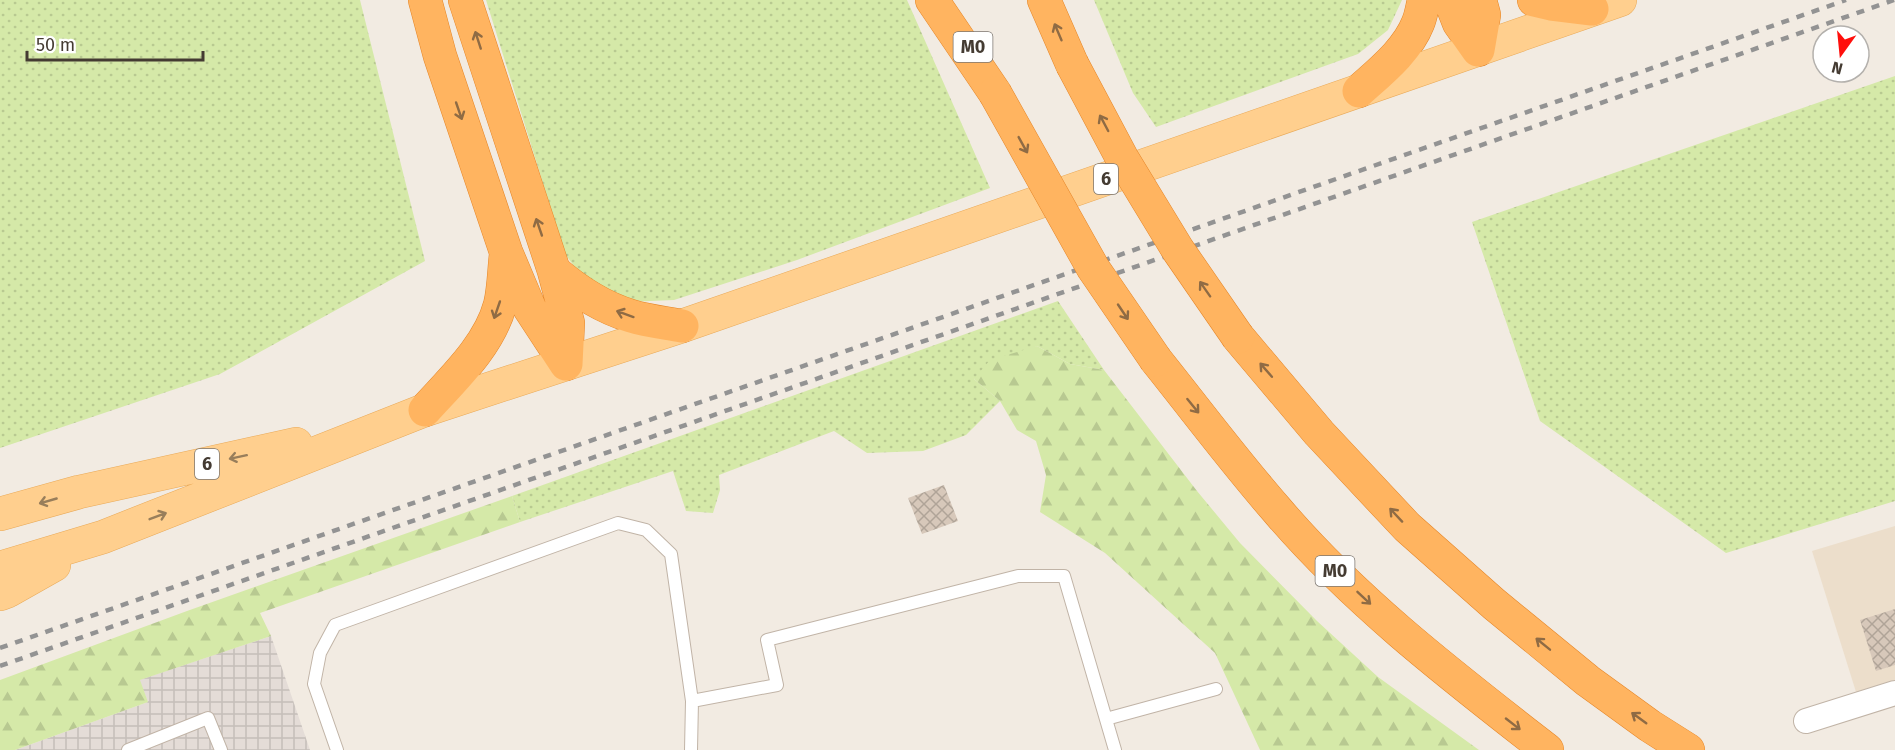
<svg xmlns="http://www.w3.org/2000/svg" width="1895" height="750" font-family="'Fira Sans',sans-serif">
  <defs>
    <pattern id="industrial-grid" width="8" height="8" patternUnits="userSpaceOnUse" patternTransform="scale(1.5)"><rect width="8" height="8" fill="#e4dcd7"/><path d="M0 4h8M4 0v8" fill="none" stroke="#c5beb9"/></pattern>
    <pattern id="grass-dots" width="8" height="8" patternUnits="userSpaceOnUse" patternTransform="scale(1.5)"><rect width="8" height="8" fill="#d5e9a8"/><path d="M2 2h.1M6 6h.1" fill="none" stroke="#b8c991" stroke-width="1.8" stroke-linecap="round"/></pattern>
    <pattern id="forest-firs" width="22" height="20" patternUnits="userSpaceOnUse" patternTransform="scale(1.5)"><rect width="22" height="20" fill="#d5e9a8"/><path d="M5 1l3.5 6h-7zM16 11l3.5 6h-7z" fill="#b8c991"/></pattern>
    <pattern id="building-cross-hatch" width="8" height="8" patternUnits="userSpaceOnUse" patternTransform="scale(1.5)"><rect width="8" height="8" fill="#d7c8ba"/><path d="M0 0l8 8M0 8l8-8" fill="none" stroke="#b0a498"/></pattern>
  </defs>
  <rect width="100%" height="100%" fill="#f2ebe2"/>
  <path fill="url(#industrial-grid)" d="M271,636l39,114h-295l133,-48 -9,-22z"/>
  <path fill="#ecdecb" d="M1895,526v154l-39,12 -44,-141z"/>
  <path fill="url(#grass-dots)" d="M0,0h360l65,261 -205,113 -220,74z
    M486,0h421l83,188 -193,72 -123,40 -47,2 -41,-20 -21,-28z
    M1094,0h308l-14,30 -30,24 -202,73 -23,-34z
    M1895,76v425l-169,52 -186,-132 -68,-199z
    M1058,301l46,69 -34,-6 -33,-18 -63,33 26,22 -34,34 -43,16 -56,2 -33,-22 -115,44 1,15 -7,23 -27,-2 -13,-40 -153,51 -8,-26z"/>
  <path fill="url(#forest-firs)" d="M1037,346l33,18 34,6 93,121 43,52 77,78 61,56 101,73h-219l-45,-97 -110,-100 -65,-41 6,-37 -10,-34 -19,-11 -17,-29 -26,-22 16,-19z
    M512,496l8,26 -260,91 11,23 -131,44 8,22 -133,48h-15v-70l187,-69z"/>
  <path fill="url(#building-cross-hatch)" d="M944,485l14,36 -36,13 -14,-36z
    M1895,609v56l-19,6 -16,-51z"/>
  <g fill="none" stroke-linecap="round" stroke-linejoin="round">
    <defs>
      <path id="lane" d="M1106,719l110,-30
        M128,750l80,-32 13,32
        M337,750l-23,-66 6,-31 15,-28 283,-102 28,7 25,24 21,147
        M691,750l1,-49 85,-16 -10,-45 251,-64h46l51,174"/>
      <path id="street" d="M1806,721l89,-28"/>
      <path id="primary" d="M0,514l79,-22 217,-48
        M0,568l103,-31 322,-127 257,-84 938,-326
        M0,594l8,-3 46,-26"/>
      <path id="highway" d="M425,0l15,56 66,196 24,57 36,55
        M465,0l89,271 14,52 -2,41
        M932,0l63,93
        M1044,0l28,64
        M1450,0l9,23 19,27
        M1534,0l17,4 41,5
        M1478,50l6,-35 -4,-15
        M1359,91c21,-19 48,-40 59,-68 3,-7 4,-15 6,-23
        M554,271c23,20 47,36 77,45 16,5 35,7 51,10
        M1238,337l81,96 88,94 87,77 94,77 62,45 38,24
        M1156,360c40,50 78,101 120,149 78,92 176,167 271,241
        M425,410c28,-31 64,-64 75,-105 4,-16 4,-35 6,-51"/>
    </defs>
    <use href="#lane" stroke="#c1b4a7" stroke-width="14"/>
    <use href="#street" stroke="#c1b4a7" stroke-width="26"/>
    <use href="#primary" stroke="#e9aa59" stroke-width="34"/>
    <use href="#highway" stroke="#e58629" stroke-width="34"/>
    <use href="#lane" stroke="#fff" stroke-width="12"/>
    <use href="#street" stroke="#fff" stroke-width="24"/>
    <use href="#primary" stroke="#ffcf8e" stroke-width="33"/>
    <use href="#highway" stroke="#ffb460" stroke-width="33"/>
    <path stroke="#939393" stroke-width="4.5" stroke-dasharray="8 8" stroke-linecap="butt" d="M0,648l1846,-648
      M0,666l1894,-666"/>
    <defs>
      <path id="highway-bridge" d="M1072,64l50,94 56,92 60,87
        M995,93l98,175 63,92"/>
    </defs>
    <use href="#highway-bridge" stroke="#e58629" stroke-width="34" stroke-linecap="butt"/>
    <use href="#highway-bridge" stroke="#ffb460" stroke-width="33"/>
  </g>
  <defs><path id="oneway-shaft" d="M-6 0H5M1.5-3L5.5 0L1.5 3" fill="none" stroke-width="1.6" stroke-linecap="round" stroke-linejoin="round" transform="scale(1.5)"/></defs>
  <g stroke="#8f6b44">
    <use href="#oneway-shaft" transform="translate(1058 32) rotate(-113)"/>
    <use href="#oneway-shaft" transform="translate(478 40) rotate(-108)"/>
    <use href="#oneway-shaft" transform="translate(459 111) rotate(71)"/>
    <use href="#oneway-shaft" transform="translate(1104 123) rotate(-118)"/>
    <use href="#oneway-shaft" transform="translate(1023 145) rotate(61)"/>
    <use href="#oneway-shaft" transform="translate(539 227) rotate(-109)"/>
    <use href="#oneway-shaft" transform="translate(1205 289) rotate(-125)"/>
    <use href="#oneway-shaft" transform="translate(497 310) rotate(109)"/>
    <use href="#oneway-shaft" transform="translate(1123 312) rotate(56)"/>
    <use href="#oneway-shaft" transform="translate(625 314) rotate(-160)"/>
    <use href="#oneway-shaft" transform="translate(1266 370) rotate(-131)"/>
    <use href="#oneway-shaft" transform="translate(1193 406) rotate(51)"/>
    <use href="#oneway-shaft" transform="translate(1396 515) rotate(-133)"/>
    <use href="#oneway-shaft" transform="translate(1364 598) rotate(43)"/>
    <use href="#oneway-shaft" transform="translate(1543 644) rotate(-141)"/>
    <use href="#oneway-shaft" transform="translate(1639 718) rotate(-144)"/>
    <use href="#oneway-shaft" transform="translate(1513 724) rotate(38)"/>
  </g>
  <g stroke="#987e5b">
    <use href="#oneway-shaft" transform="translate(238 457) rotate(168)"/>
    <use href="#oneway-shaft" transform="translate(48 501) rotate(164)"/>
    <use href="#oneway-shaft" transform="translate(158 516) rotate(-21)"/>
  </g>
  <g text-anchor="middle" dominant-baseline="central" stroke-width="4.5" stroke-linejoin="round" paint-order="stroke">
    <g fill="#fff" stroke="#7c7670" stroke-width="1.5">
      <rect x="953.5" y="32" width="39" height="30" rx="4.5"/>
      <rect x="1094" y="164" width="24" height="30" rx="4.5"/>
      <rect x="195" y="449" width="24" height="30" rx="4.5"/>
      <rect x="1315.5" y="556" width="39" height="30" rx="4.5"/>
    </g>
    <g font-size="18" font-weight="bold" fill="#443b32">
      <text x="973" y="47">M0</text>
      <text x="1106" y="179">6</text>
      <text x="207" y="464">6</text>
      <text x="1335" y="571">M0</text>
    </g>
  </g>
  <g transform="translate(1841 54) rotate(195)"><circle r="28" fill="#ffffff" stroke="#b4b1ad" stroke-width="1.5"/>
  <path d="M0-4.5L10 22L0 15L-10 22Z" fill="#ff0f0c"/>
  <text y="-9" font-size="16" font-weight="bold" text-anchor="middle" fill="#443b32">N</text>
  </g>
  <path d="M27 51v9h176v-9" fill="none" stroke="#443b32" stroke-width="3"/>
  <text x="36" y="51" font-size="18" fill="#443b32" stroke="#ffffff" stroke-width="4.5" paint-order="stroke">50 m</text>
</svg>
